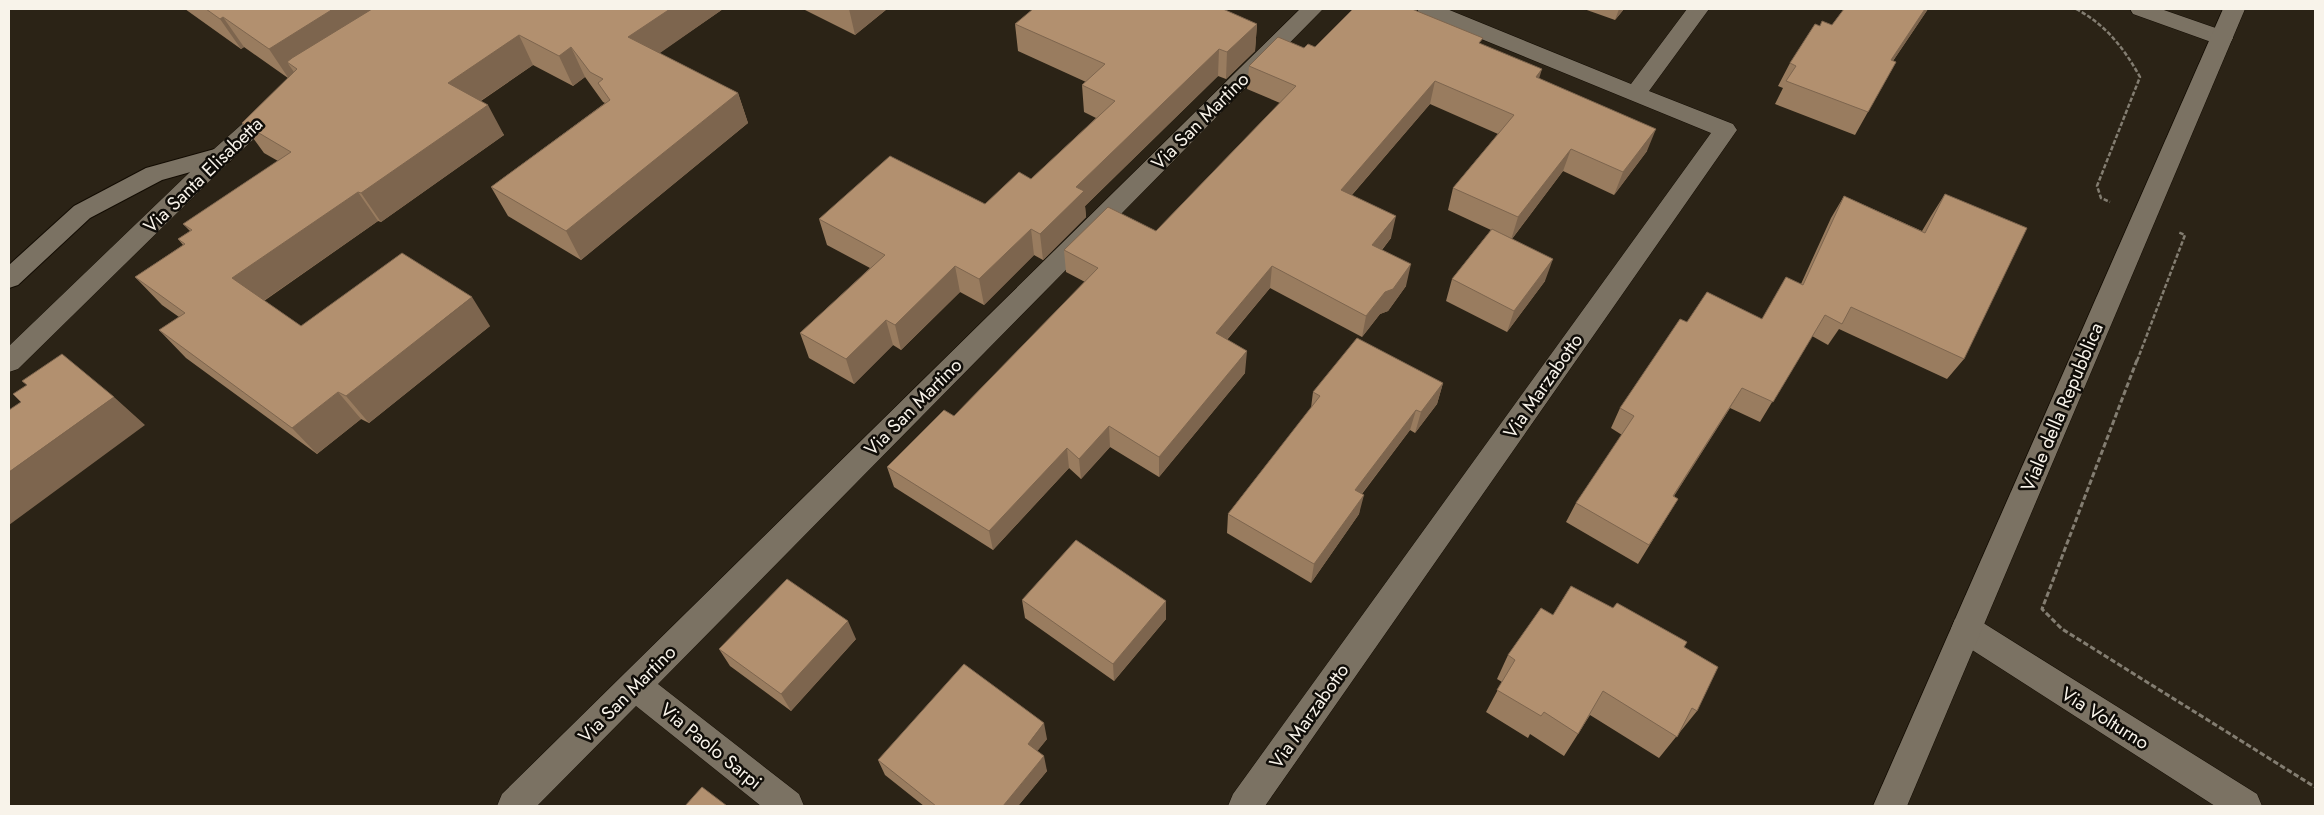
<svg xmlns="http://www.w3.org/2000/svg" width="2324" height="815" font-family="Jost,sans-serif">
  <rect width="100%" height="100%" fill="#2b2316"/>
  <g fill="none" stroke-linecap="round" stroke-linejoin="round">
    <defs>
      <path id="service" d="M222,147l8,2 3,6 -3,6 -68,19 -72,38 -72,67 -9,3v-23l65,-59 72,-38z"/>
      <path id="minor" d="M1300,9h23l-665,675 141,110 5,12h-43l-125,-100 -99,100h-40l5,-12z
        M1417,9h30l184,75 56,-75h22l-60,82 84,33 4,6 -472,676h-37l5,-12 478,-661 -291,-119z
        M2130,9h31l69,24 3,5 -3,5 -8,2 -8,-2 -81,-29z
        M275,99l8,3 3,5 -3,5 -53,49 -212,208 -9,3v-26l205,-197 53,-47z
        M1966,615l11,4 280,175 5,12h-47l-260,-167 -4,-10 4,-10z"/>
      <path id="tertiary" d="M2223,9h22l-338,797h-34z"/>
    </defs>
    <use href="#service" stroke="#130c03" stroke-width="2"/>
    <use href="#minor" stroke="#130c03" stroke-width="1"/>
    <use href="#tertiary" stroke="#130c03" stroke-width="1"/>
    <path stroke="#837d71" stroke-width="2.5" stroke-dasharray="4.5 2" stroke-linecap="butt" d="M2076,9c29,15 48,39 64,68l-43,109 4,12 9,4
      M2137,361l48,-126 -7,-3"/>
    <path stroke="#837d71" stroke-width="3" stroke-dasharray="5.5 2.5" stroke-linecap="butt" d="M2137,360l-95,249 20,20 253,158"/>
    <use href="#service" fill="#7b7263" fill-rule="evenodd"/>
    <use href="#minor" fill="#7b7263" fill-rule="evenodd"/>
    <use href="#tertiary" fill="#7b7263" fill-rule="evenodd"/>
  </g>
  <path fill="#997c5f" d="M185,9h538l-64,44 79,40 10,30 -167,137 -73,-44 -17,-29 114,-84 -2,-1 -18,-25 -12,9 -40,-21 -52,36 23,34 -123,87 -3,-1 -114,80 37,25h189l-121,97 -8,-4 -44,35 -131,-96 -27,-28 20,-13 -17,-12 -27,-28 48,-32 -5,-6 12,-8 -7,-7 95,-63 -14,-8 -22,-30 46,-45 -44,-31 -3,2z
    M803,9h84l-32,26z
    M1584,9h40l-9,11z
    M1844,9h84l-35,52 3,1 -41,73 -80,-31 8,-16 -5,-2 12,-23 30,-37 12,-1z
    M1015,24h242l-2,27 -29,28 -8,-3 -133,130 1,11 -43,43 -9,-5 -50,50 -24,-13 -59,58 -8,-5 -39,39 -45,-26 -9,-25 70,-65 -43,-23 -8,-26 166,-15 46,-25 65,-61 -12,-6 -2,-27 4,-3 -68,-31z
    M1481,44l58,34 108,73 -33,44 -51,-24 -51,68 33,42 -38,51 -61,-31 6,-22 39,-49 -43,-20 5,-22 45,-54 -68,-30 -78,91 39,43 -9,12 24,36 -18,25 -8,3 -18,23 -92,-49 -43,52 18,33 -86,104 -49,-30 -29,32 -12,-11 -76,82 -99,-63 -7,-20 67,-51 131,-134 -19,-10 -2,-22 92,-19 124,-128 -33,-14 2,-23 55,-18z
    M1945,194l19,165 -17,20 -108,-50 -11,16 -16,-9 -52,86 -30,-14 -56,88 4,3 -40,65 -72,-42 10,-19 46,-68 -11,-7 9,-20 67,-86 75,-3 39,-35 30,-66 13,-22 78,35 9,-15z
    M1443,383l-6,21 -22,29 -5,-3 -48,64 -3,20 -48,69 -84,-50 1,-19 83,-106 2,-16z
    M1022,600l144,1v18l-52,62 -89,-63z
    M1553,615l131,32 13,64 -38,47 -69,-43 -12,19 -14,22 -34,-22 -2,4 -42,-26 16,-30 -5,-3 11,-24z
    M856,639l-65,72 -61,-45 -11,-17z
    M1047,739l-10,12 10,20 -29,35h-94l-39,-31 -7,-15z"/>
  <path fill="#7d654e" d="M333,9h65l-101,60 -10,-7 9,13 -7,4 -20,-30z
    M670,9h53l-83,58 -12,-30z
    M849,9h38l-32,26z
    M1619,9h5l-9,11z
    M1925,9h3l-50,74 13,-23z
    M223,17l21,30 -3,2 -21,-30z
    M1257,24l-2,27 -29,28 1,-27z
    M519,35l14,30 -69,47 -16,-29z
    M571,47l14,30 -12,9 -14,-30z
    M1219,49l-1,27 -133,130 1,11 -43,43 -3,-26 36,-47z
    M1542,69l-7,23 1,-15z
    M1435,81l-5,23 -93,108 4,-22z
    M738,93l10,30 -167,137 -15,-29z
    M488,105l16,30 -123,87 -20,-29z
    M1656,129l-9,22 -33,44 9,-23z
    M1571,149l-8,22 -52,69 7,-23z
    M358,192l20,29 -122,85 -24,-28z
    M1396,216l-5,22 -23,29 4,-22z
    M1031,229l3,26 -50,50 -5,-26z
    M1553,259l-8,22 -38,51 7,-21z
    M1411,264l-5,22 -18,25 -8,3 -18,23 4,-21 19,-24z
    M955,266l5,26 -59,58 -6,-25z
    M1272,266l-2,22 -56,67 2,-22z
    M472,297l18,29 -121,97 -23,-27z
    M886,320l7,25 -39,39 -8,-25z
    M1247,351l-2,22 -86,104v-20z
    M1443,383l-6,21 -22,29 6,-21z
    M1742,388l-12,20 -68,107 11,-19z
    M338,392l23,27 -44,35 -25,-26z
    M114,397l31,28 -136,100v-53z
    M1416,410l-6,20 -60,79 5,-19z
    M1109,426l1,21 -29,32 -2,-20z
    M1067,448l2,20 -76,82 -4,-19z
    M1364,495l-5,19 -48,69 3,-19z
    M1166,601v18l-52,62 -1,-17z
    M848,621l8,18 -65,72 -10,-17z
    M1044,723l3,16 -16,20 -3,-15z
    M1044,756l3,15 -29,35h-15z"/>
  <path fill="#b2906f" stroke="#7d654e" d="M206,9h127l-64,40 -46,-32 -3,2z
    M372,9h298l-42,28 110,56 -172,138 -75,-44 119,-87 -12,-17 5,-4 -13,-7 -19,-25 -12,9 -40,-21 -71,48 40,22 -127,88 -3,-1 -126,86 69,48 101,-73 70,44 -126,99 -8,-4 -46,36 -133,-98 26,-17 -50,-36 50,-33 -7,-5 14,-9 -9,-6 108,-72 -49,-29 55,-54 -10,-7 5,-4z
    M1033,9h190l34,15 -30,28 -8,-3 -143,138 8,4 -44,43 -9,-5 -52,50 -24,-13 -60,59 -9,-5 -40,39 -46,-26 85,-78 -66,-36 71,-63 95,48 34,-32 12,7 84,-78 -33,-16 23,-21 -90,-40z
    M1353,9h59l71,29 -4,5 63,26 -6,8 120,52 -33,43 -52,-23 -53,68 -65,-29 61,-73 -79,-34 -94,109 55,26 -24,29 39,19 -18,25 -8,3 -19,24 -94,-50 -56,67 31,18 -88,106 -50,-31 -30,33 -12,-11 -78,83 -102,-64 57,-57 10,6 144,-148 -34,-18 44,-43 48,24 140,-145 -47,-20 29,-29 26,11 4,-4 7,3z
    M1844,9h81l-34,51 5,2 -28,50 -82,-31 10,-15 -6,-3 25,-39 5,2 2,-5 10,4z
    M1945,194l82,34 -63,131 -113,-52 -9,17 -17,-9 -52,87 -31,-14 -69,108 5,3 -29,46 -73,-42 58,-87 -14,-8 60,-89 7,3 20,-30 55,27 24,-42 17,8 41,-89 81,37z
    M1492,229l61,30 -39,52 -62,-32z
    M1357,338l86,45 -22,29 -5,-2 -61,80 9,5 -50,69 -86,-50 92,-118 -7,-4z
    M62,354l52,43 -105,75v-62l12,-8 -8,-8 14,-9 -5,-4z
    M1076,540l90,61 -53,63 -91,-64z
    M787,579l61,42 -67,73 -62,-45z
    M1571,586l42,22 4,-5 70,39 -3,5 34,20 -21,44 -5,-3 -15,29 -74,-46 -25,43 -34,-22 -3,4 -44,-26 18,-30 -7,-5 33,-47 12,7z
    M964,664l80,59 -16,21 16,12 -41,50h-67l-58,-46z
    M702,787l25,19h-42z"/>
  <g text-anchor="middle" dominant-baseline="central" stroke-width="5" stroke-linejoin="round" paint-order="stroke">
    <g font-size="19" fill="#f8f3ea" stroke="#100d08">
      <text transform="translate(1200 121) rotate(-45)">Via San Martino</text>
      <text transform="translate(203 175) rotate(-44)">Via Santa Elisabetta</text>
      <text transform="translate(1543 386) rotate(-55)">Via Marzabotto</text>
      <text transform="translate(913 407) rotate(-45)">Via San Martino</text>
      <text transform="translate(2062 407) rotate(-67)">Viale della Repubblica</text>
      <text transform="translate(627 694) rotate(-45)">Via San Martino</text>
      <text transform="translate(1309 716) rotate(-55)">Via Marzabotto</text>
      <text transform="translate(2105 718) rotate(32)">Via Volturno</text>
      <text transform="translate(711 746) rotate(39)">Via Paolo Sarpi</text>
    </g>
  </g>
  <rect width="2324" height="815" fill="none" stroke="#f8f3ea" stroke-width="20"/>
</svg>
